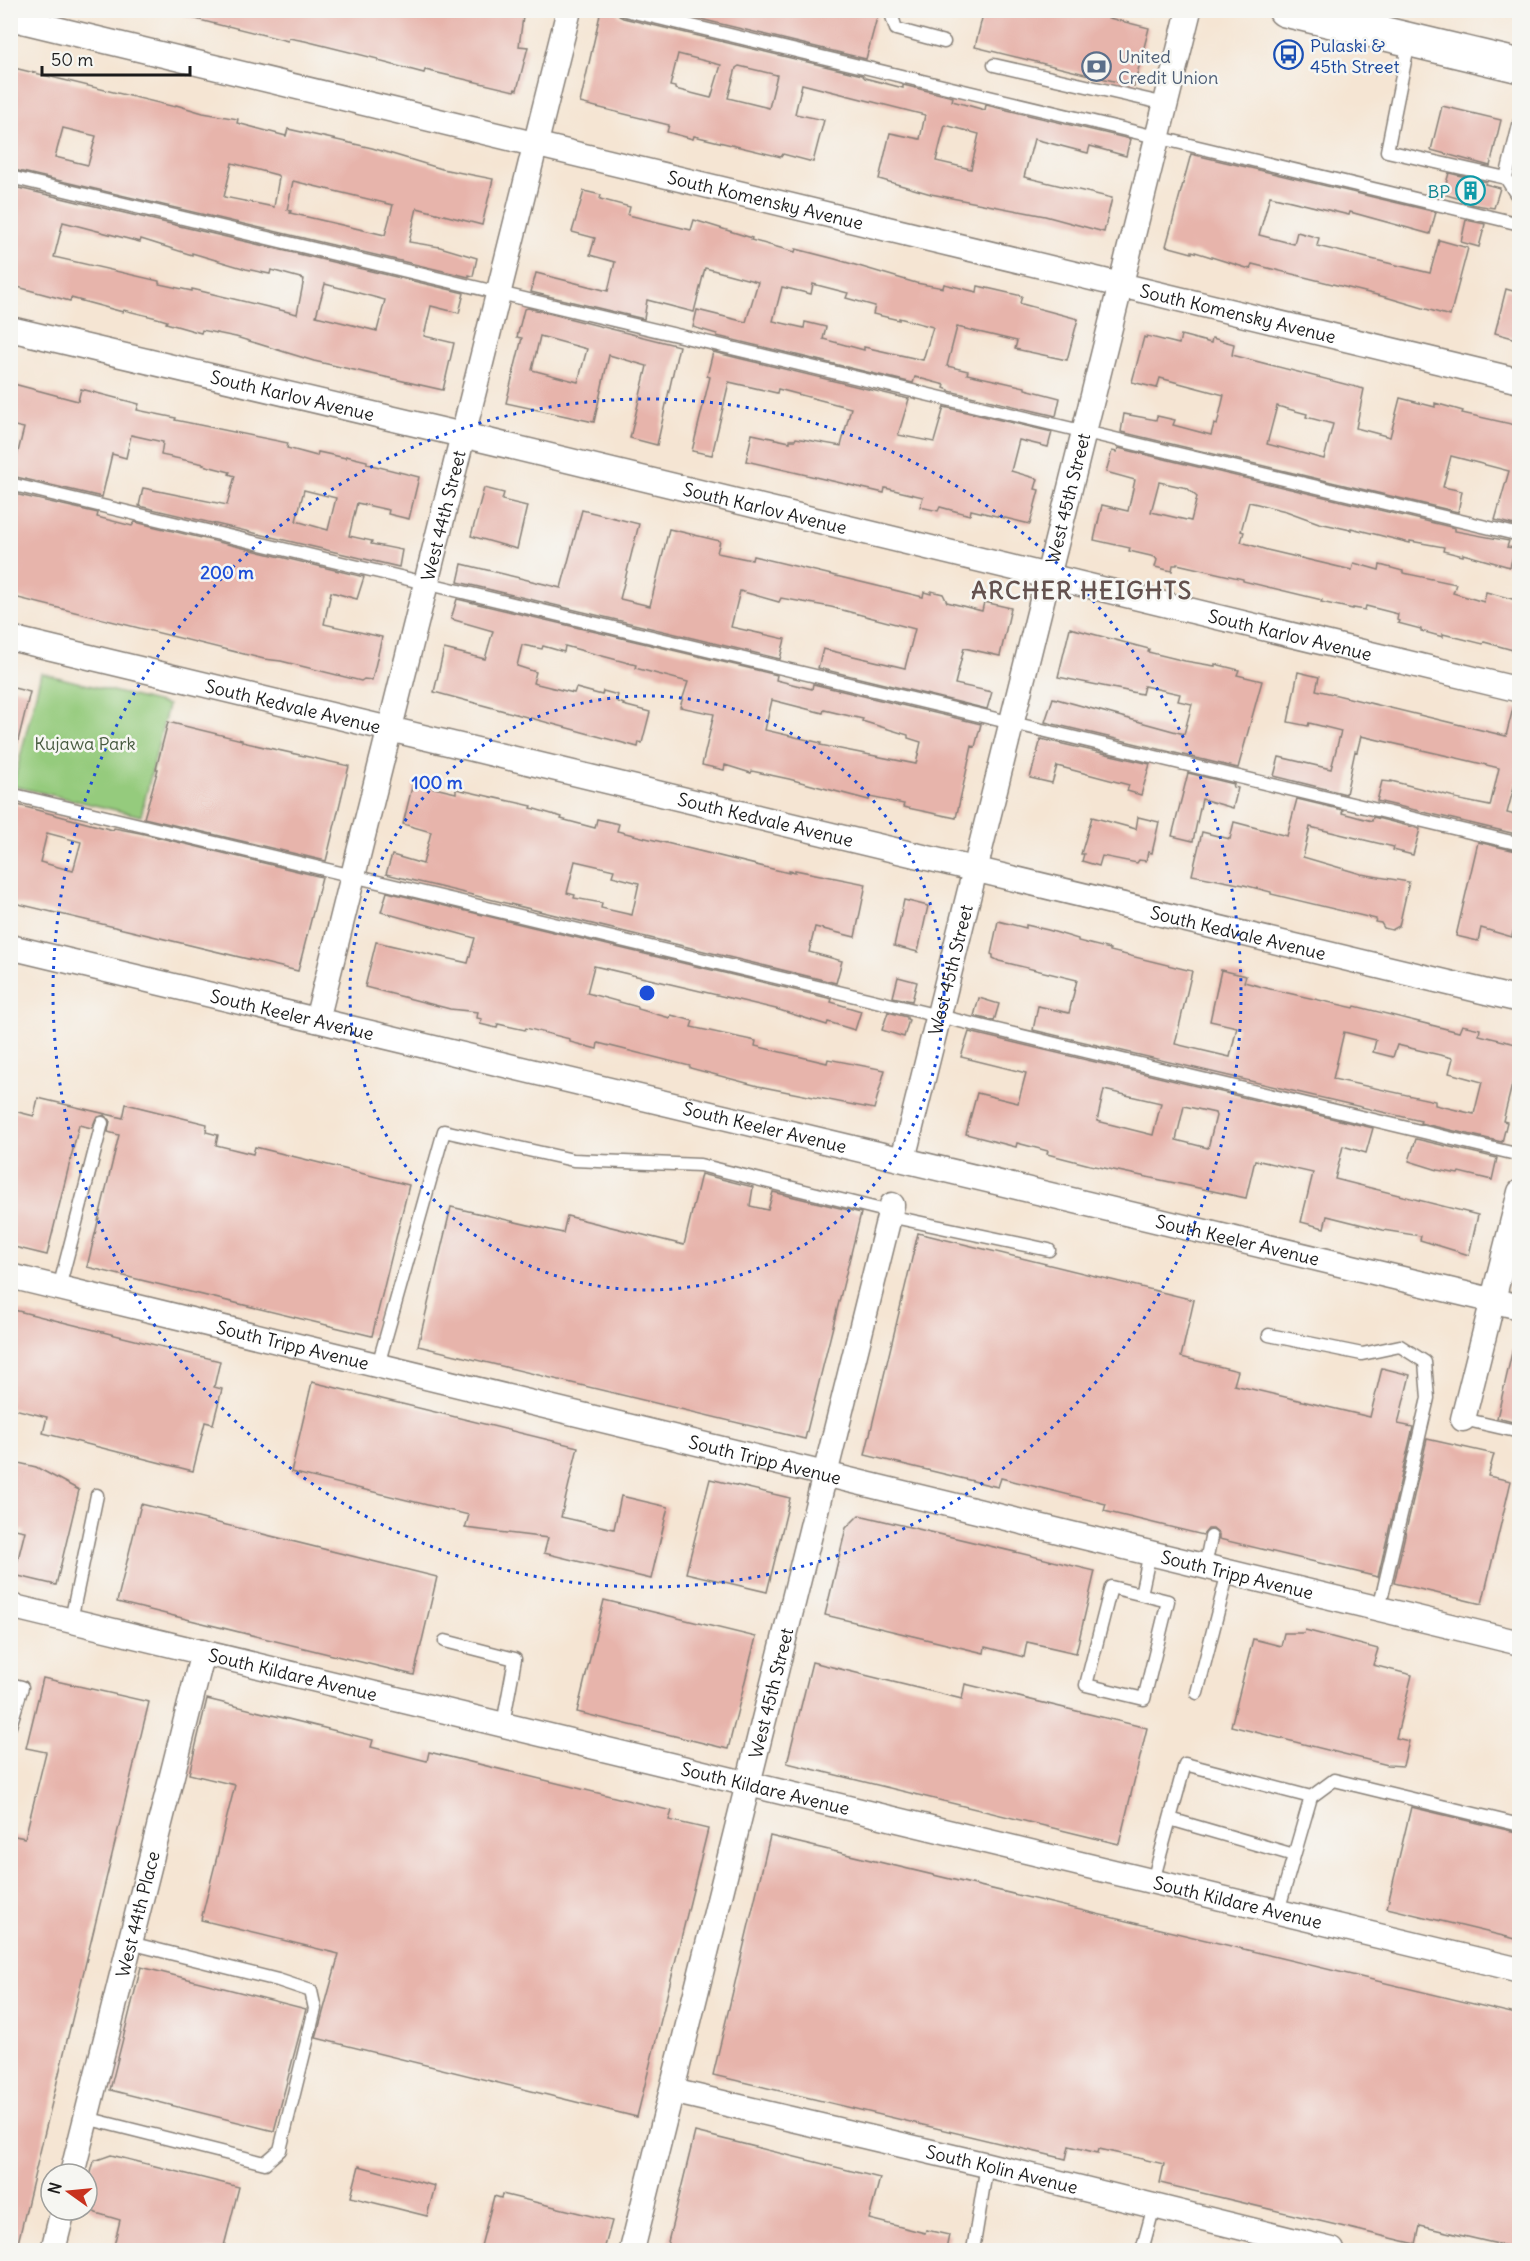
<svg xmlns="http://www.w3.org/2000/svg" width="1530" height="2261" font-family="Delius,sans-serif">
  <rect width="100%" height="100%" fill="#f6f6f2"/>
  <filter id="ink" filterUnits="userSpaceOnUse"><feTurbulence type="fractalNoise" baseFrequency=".0167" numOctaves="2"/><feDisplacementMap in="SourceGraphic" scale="12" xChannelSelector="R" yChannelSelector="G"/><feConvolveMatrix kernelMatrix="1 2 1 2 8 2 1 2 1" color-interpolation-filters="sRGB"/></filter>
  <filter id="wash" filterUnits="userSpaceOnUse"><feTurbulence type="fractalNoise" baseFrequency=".008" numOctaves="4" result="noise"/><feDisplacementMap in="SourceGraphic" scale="24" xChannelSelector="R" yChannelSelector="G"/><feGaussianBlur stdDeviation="1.35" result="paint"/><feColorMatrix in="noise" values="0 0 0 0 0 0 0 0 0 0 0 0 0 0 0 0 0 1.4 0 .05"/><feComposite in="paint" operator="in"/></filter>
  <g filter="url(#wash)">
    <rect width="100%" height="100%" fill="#f5e5d3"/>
    <path fill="#95cb7d" stroke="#58744c" stroke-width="1.5" d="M41,673l127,32 -27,111 -128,-30z"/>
    <g id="blocks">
      <path fill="#e7b4ab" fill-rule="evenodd" d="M185,10h220l26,7 1,-7h92l-5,36 9,1 -11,43 -2,-1 -1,2 -89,-21 -1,3 -46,-12v-2l-73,-18 -16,-3 -1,3 -60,-15 -1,1 -43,-11z
        M601,10h16l2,6 4,2 239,57 3,3 38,10v-3l50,12 -1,4 33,9 1,-5 144,34 -4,17 -36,-10 -2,7 -54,-14 -10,38 88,21 -8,34 -59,-16 -114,-22 -52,-15 11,-46 30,6 5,-24 -123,-31 -7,30 29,6 -11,42 -30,-8 -2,3 -87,-21 -1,3 -26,-7 2,-7 -89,-22zM678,54l43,11 -10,33 -36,-9v-2l-5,-1zM739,66l38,9 -8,33 -41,-10 8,-30zM945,125l34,9 -8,35 -35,-8z
        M663,10h216l-13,49z
        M984,10h93l72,18 -15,58 -159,-39z
        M10,67l165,40 1,-2 27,8 35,6 -1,4 49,13 2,-7 84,19 70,21 51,10 -11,46 -65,-17 -8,34 31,5 37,11 -4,18 -4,-1v2l-459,-108zM63,128l33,8 -8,29 -33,-8zM232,163l45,12 2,2 -5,30 -50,-10zM293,181l100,24 -8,30 -95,-22 1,-2 -4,-1z
        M1442,106l59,14 -11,46 -59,-16z
        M1191,154l245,58 -6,22 -80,-22 -1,3 -79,-19 -11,39 35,9 3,-12 22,6 -2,8 113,27 9,-33 29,8 -18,68 -61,-18 -137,-34 -2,5 -58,-18v2l-26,-7z
        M1449,173l37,9 -1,2 15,4 -6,20 -24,-4 1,-2 -28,-8z
        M10,186l454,107 -5,20 -28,-7 -7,30 30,7 -11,47 -129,-29 -78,-24 -34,-7 -1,3 -35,-10 1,-2 -10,-3 -33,-8 -1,2 -52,-14 -1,3 -60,-16zM63,222l77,20 1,-3 51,16v-2l54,16 24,5 1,-4 33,9 -7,35 -105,-25v2l-33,-7v-3l-105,-24zM325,284l60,16 -8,31 -61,-15z
        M584,191l17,4 -1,4 30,8 -2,8 63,15 3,-10 58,18 -1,2 44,12 1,-3 39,10 81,24 27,5 1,-4 33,8 1,-6 44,10 -2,7 2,1 56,15 -11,41 -52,-11 2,-8 -60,-14 -10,39 21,5 -1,3 58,13v2l35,9 -4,18 -107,-25v-1l-5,-2 1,-3 -30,-8 -2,6 -196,-47v-2l-24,-7 4,-17 49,12 12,-40 -53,-14 -11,44 -47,-12 -3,19 -113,-27 5,-19 72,18 7,-29 -25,-7 5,-17 -23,-6zM813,284l35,9 -2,5 29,8 -2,8 26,6v-2l34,9 -10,33 -59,-13v3l-41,-11 3,-12 -21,-5 -1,6 -31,-7 9,-34 29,7z
        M1466,220l19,4 -6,23 -18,-5z
        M1506,289l14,4v47l-25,-7z
        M528,308l151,38 -22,99 -27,-7 17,-72 -38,-11 -15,67 -88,-19 16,-65 -5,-1 7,-28zM540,336l47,13 -9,33 -46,-12z
        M1181,335l30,8 1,-5 22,6 -2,11 132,34 -8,39 34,9 10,-39 35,9v-4l28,8 -1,2 58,13v78l-6,21 -19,-5 14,-49 -58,-15 -8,31 19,4 -4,21 -337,-80 3,-18 32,6 1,-4 18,4 -2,5 38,10 3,-11 3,1 7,-30 -64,-17 -3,10 -25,-6 12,-45 2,1 1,-2 32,8zM1277,406l30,8 -1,3 27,7 -9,35 -57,-15z
        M713,352l196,47 -11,36 36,7 10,-35 108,25 -4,15 -29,-7 -8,31 27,8 -3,10 4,1 -9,34 -59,-14 -1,5 -30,-8 -2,4 -18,-4 3,-10 -38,-9 -1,5 -138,-32 6,-27 38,8v-2h5l1,-2 45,8 10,-38 -73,-19 -1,4 -48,-11 -17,73 -20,-4 18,-74 -3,-1z
        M10,383l68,18 3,-12 58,15 -2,6 39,8 -1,2 113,23 -1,5 30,8 1,-4 28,6v-2l21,5v3l52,13 -10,42 -21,-5 1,-4 -32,-7 -8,33 23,5 -1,3 31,6 -3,17 -260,-61 4,-18 84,17 8,-29 -6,-2 1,-2 -27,-7 1,-1 -43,-9 2,-13 -32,-7 -5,23 -14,-4 -10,43 -90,-21 12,-48 -14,-3zM304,490l32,8 -8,32 -32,-9z
        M1118,448l337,80v3l54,10 -2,6 8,1 -5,19 -47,-13v2l-20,-5 1,-4 -34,-6v2l-59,-15v2l-32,-7 -33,-12 -37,-9 -8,29 3,1 -3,10 26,8 85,20 2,-7 25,7 1,-5 23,6v2l53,11 -3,9 31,9 2,-10 34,9v51l-36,-10 -1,2 -40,-10v3l-22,-6v-2l-23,-6 1,-2 -2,-1 1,-6 -32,-8 -1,4 -12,-2v1l-32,-7 1,-2 -79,-19v-2l-66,-15v1h-4l-1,6 -17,-4 2,-7 -2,-3 -26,-6 1,-3 -36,-8 8,-35 26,6 7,-31 -29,-8 6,-21 5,1zM1159,482l28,6 10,9 -6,24 -40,-9z
        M484,488l20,5 -2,7 25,6 -10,43 -46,-13z
        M10,493l88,20 -1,4 35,9 3,-4 229,55 -7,22 -26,-7 -7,32 58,13 -10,43 -8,-1 -3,2 -80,-20 -17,-2 -254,-63z
        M582,510l57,14 -19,75 30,7 19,-77 51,12 -3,12 35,7 1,-4 170,41 1,-5 7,2v-3l12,3 4,8 35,9 2,-9 27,6 -11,48 -36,-8 -9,36 37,8 -5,17 -169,-41 5,-19 82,19 10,-39 -84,-22 -50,-9 -2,4 -39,-11 -9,36 54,12 -5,20 -322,-77 4,-18 99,24z
        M457,599l320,76 -1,5 36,9 1,-5 168,40 -6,23 -3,-1 -16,72 -53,-11 1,-3 -34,-7 -1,3 -80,-21 -37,-8 -1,2 -26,-8 -1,5 -22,-5 12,-51 -34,-7 8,-25 -53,-14 1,-3 -71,-19 -1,6 -21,-6 -1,3 -20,-4 -5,21 19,6 -3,11 41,10 2,-5 26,7 1,-4 15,4 -2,6 8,3 -1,1 27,7 -8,31 -3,-1 -1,5 -204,-55 10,-43 41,10 8,-28 -42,-12zM772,700l51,13 1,-3 39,9 -1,2 46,14v3l13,4 -5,22 -96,-19 1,-2 -56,-13z
        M1070,628l79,21 -1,3 37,9 30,5v-2l24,6 -2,5 25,6 -24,87 -193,-46 8,-24 131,36 8,-30 -14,-3 2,-7 -36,-8 -2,8 -84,-17z
        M1298,672l21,5 -3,13 190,46 7,-28 7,1v75l-5,-1 -8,30 13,3v19l-143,-34 5,-20 9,1v-1l64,16v2l35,7 9,-38 -29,-7 -109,-25 -4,16 -2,-1 -9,43 -72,-18 5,-19 52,12 10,-38 -32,-8 -1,3 -20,-4z
        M10,687l20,5 -14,57h-6z
        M168,722l74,18v2l107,24 -23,95 -182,-43 14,-49h-2z
        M1041,739l109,25 -9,31 -14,-4 2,-6 -72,-19 -5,17 -22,-5z
        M1188,773l46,11 -1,3 5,1 -5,20 -31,-9 -9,42 -21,-5z
        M413,783l43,10v-4l76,17 -1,2 31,9 -1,2 34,9 2,-9 22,5 -2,7 172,42v-2l6,1v-2l71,14 -11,53 -40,-10 -6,25 33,9 -6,22 -450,-109 6,-19 31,9 8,-32 -28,-8zM575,861l39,9 -2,6 27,7 -7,32 -31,-7 1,-5 -28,-5 1,-3 -8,-2z
        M1297,799l46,11 -1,3 30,8 1,-4 47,12 -7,26 -20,-5 1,-3 -84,-20 -7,30 58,17 48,8 -10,44 -7,4 -8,-2 -3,-5 -6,-1 1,-3 -105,-25v-2l-27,-7 -52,-10 10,-43 28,7 4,-17 53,14z
        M10,803l103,27 1,-2 26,5 182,44 -24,94 -288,-69zM47,833l34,9 -8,29 -33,-9z
        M1092,817l44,12 2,-12 21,5 -7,31 -4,-1 -2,9 -7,-1 -2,3 -35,-7 -3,10 -17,-5 2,-7h-3z
        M1478,842l42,10v82l-7,-2 -1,5 -31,-9 -3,13 -22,-5z
        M387,892l445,107 -1,3 30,9 -6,19 -27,-8 -1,3 -51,-16 -182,-43 -7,27 51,14v2l32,9 1,-3 22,6 -2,6 65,14 -1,5 72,17 1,-4 57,11 -11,39 -116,-23 -68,-18v-2l-92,-23 -1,6 -27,-7v-3l-44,-11 -1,2 -27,-6 -1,4 -17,-4 2,-5 -5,-1 1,-6 -28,-3 -85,-22 11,-45 92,21 7,-25 -94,-26z
        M904,900l24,6 -10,46 -24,-6z
        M998,921l28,7v-3l22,5 30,9v2l32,8v2l82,20 -17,73 55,13 7,-30 -27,-6 11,-51 25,6 -2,6 26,7 84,19 1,-2 104,26 3,-7 18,4 -1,6 41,10v8l-17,68 4,1 -5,20 -82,-19 1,-2 -388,-91 5,-24 31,7 8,-33 -78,-19 -6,-3v-3l-2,-1zM1344,1032l32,8 -3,12 20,5 4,-12 56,13 -4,15 33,9 -8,32 -39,-9v-4l-102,-22z
        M898,977l19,5 -5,19 -19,-4z
        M979,998l20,6 -5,17 -20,-5z
        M888,1012l19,5v2l2,1 -5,17 -22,-7z
        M969,1032l404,96 -7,25 -23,-7 -8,33 143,36 -9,40 -49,-15 1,-4 -38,-6 -56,-14 -3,12 -23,-6 12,-49 -58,-13 -9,38 -156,-33 -43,-11 1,-3 -31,-8 -1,4 -50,-13 11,-41 41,10 8,-30 -65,-16zM1104,1090l57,13 -8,32 -56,-14zM1184,1106l31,7 1,3 -8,32 -32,-8z
        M38,1098l85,20 3,-14 81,20 -1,8 12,3 -2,10 37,9 2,-7 154,38 -37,151 -285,-69 32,-132 -11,-3 2,-11 -6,-6 -8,3 -4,10 -13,-3 -32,130 -37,-9v-136l24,6z
        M1416,1139l81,19 -5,22 -33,-8 -1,2 -20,-4 -29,-9z
        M701,1174l52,13 -3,19 18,4 5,-18 88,21 -56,226 -387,-93 33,-139 112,26 4,-17 117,29z
        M918,1233l276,67 -13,57 57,14 -4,14 136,32 12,-49 28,7 -12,49 15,3 -35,150 -159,-38v-5l-6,-5h-5l-5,6 -99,-24 2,-7 -105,-26 -3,9 -133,-32z
        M10,1309l210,52 -6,26 8,2 -9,35 -8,-2 -12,49 -150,-38 4,-16 -37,-9z
        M1513,1348l7,1v64l-3,10 -20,-5z
        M312,1382l266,65 -17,70 53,12 7,-33 47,11 -17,72 -107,-26 4,-15 -83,-10 4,-13 -178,-43z
        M1427,1439l67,15 -6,22 23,5 -29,123 -88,-21z
        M10,1461l26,6 43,23 -23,95 -42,-10 11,-44 -15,-3z
        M710,1479l80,19 -23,94 -81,-19z
        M141,1504l296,73 -23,98 -297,-73z
        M859,1515l236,56 -19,82 -49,-11 -3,15 -39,-10 -1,6 -159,-38 21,-87z
        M604,1600l152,37 -28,112 -151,-37z
        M1305,1630l73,19 -5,16 39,10 -16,63 13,3 -6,25 -15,-1 -157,-39 22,-87 28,7 3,-13h20z
        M812,1662l150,37 3,-15 182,44 -28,116 -332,-81z
        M43,1678l106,24 -132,545h-7v-412l15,3 21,-86 -20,-4z
        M207,1699l166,41 -2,7 56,14 2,-9 243,59 -3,9 39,9 -71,288 -321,-79 23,-84 -138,-34 34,-135 -46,-11z
        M1411,1807l109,26v107l-133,-32z
        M770,1836l750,179v234l-100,-23 -4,18 -256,-61 4,-19 -65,-15 -1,4 -29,-7 -3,13 -353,-84z
        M141,1967l165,42 -32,122 -164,-41z
        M695,2132l185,46 -11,41 56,14 1,-3 23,5 -3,15h-280z
        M111,2155l128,32 -16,63h-110l7,-30 -24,-7 -9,-7v-18l7,-27z
        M359,2166l76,20 -8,30 -76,-19z
        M502,2194l110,27 -8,29h-124l14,-54 7,2z"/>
    </g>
  </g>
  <g filter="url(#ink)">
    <use href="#blocks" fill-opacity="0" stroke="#888078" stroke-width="1.5"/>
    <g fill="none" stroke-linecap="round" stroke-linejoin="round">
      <defs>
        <path id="service" d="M625,10l895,214
          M890,10l6,19 48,13
          M1409,41l-22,110 119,27 14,-57
          M994,65l172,39
          M10,177l1510,358
          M1506,178l10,16 4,2
          M10,484l1510,360
          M10,794l1510,361
          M889,1216l160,34
          M59,1288l43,-165
          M1269,1335l93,19 38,-8 25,16 3,36 -49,211
          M378,1365l66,-234 129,29 127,5 190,47
          M1463,1419l57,13
          M1205,1566l6,-29
          M1111,1587l57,14 -24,98 -58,-14z
          M1141,1594l9,-41
          M71,1620l26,-125
          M445,1641l70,18 -12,65
          M10,1684l12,3 -12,39
          M1197,1693l31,-121
          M1311,1797l23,-17 186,45
          M1170,1819l124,36
          M1153,1881l32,-117 126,33 -33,114
          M86,2118l179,45 15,-13 35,-141 -4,-18 -33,-11 -148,-37
          M973,2250l14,-85
          M1142,2250l12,-44"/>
        <g id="minor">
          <path id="s1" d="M10,18l1510,363"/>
          <path id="s2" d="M10,329l478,112 1032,249"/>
          <path id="s3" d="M10,638l1510,362"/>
          <path id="s4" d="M10,947l1510,360"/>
          <path id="s5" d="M317,1020l252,-1010"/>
          <path id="s6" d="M903,1159l286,-1149"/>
          <path id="s7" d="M10,1276l1510,367"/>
          <path d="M1463,1419l57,-227"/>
          <path id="s8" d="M10,1606l1510,364"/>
          <path id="s9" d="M672,2091l315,74 345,85"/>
          <path id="s10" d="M72,2174l131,-522"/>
          <path d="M53,2250l10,-40"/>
          <path id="s11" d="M632,2250l260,-1045"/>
        </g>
        <path id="secondary" d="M1285,10l235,56"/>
      </defs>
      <use href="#service" stroke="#888078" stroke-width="15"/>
      <use href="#minor" stroke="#888078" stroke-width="27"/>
      <use href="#secondary" stroke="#888078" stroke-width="36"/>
      <use href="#service" stroke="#fff" stroke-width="12"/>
      <use href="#minor" stroke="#fff" stroke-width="24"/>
      <use href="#secondary" stroke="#fff" stroke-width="33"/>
    </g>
  </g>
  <g fill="none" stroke="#1d4ed8" stroke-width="3" stroke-dasharray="3 6">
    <circle cx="647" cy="993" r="297"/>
    <circle cx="647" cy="993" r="594"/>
  </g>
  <defs>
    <symbol id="bus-ring" viewBox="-11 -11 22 22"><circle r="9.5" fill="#f6f6f2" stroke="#1a4fb4" stroke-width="1.5"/><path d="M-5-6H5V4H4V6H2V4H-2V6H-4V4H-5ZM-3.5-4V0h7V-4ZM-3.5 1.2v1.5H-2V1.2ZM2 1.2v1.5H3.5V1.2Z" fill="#1a4fb4"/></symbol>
    <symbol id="bank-ring" viewBox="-11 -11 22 22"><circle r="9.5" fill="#f6f6f2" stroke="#5c6f8a" stroke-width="1.5"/><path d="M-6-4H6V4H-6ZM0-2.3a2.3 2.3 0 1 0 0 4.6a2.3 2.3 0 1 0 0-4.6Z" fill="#5c6f8a"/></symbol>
    <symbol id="building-ring" viewBox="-11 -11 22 22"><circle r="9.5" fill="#f6f6f2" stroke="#0f9aa8" stroke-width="1.5"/><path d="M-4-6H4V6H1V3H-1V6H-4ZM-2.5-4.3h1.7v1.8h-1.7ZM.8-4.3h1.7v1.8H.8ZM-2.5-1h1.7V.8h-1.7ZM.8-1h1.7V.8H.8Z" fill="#0f9aa8"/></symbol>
  </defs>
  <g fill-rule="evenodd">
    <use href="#bus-ring" x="1272" y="38" width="33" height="33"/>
    <use href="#bank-ring" x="1080" y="50" width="33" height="33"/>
    <use href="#building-ring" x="1454" y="174" width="33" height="33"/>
  </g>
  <g text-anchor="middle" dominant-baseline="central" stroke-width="5" stroke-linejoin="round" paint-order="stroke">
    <g font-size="18" fill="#164399" stroke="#f6f6f2" text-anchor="start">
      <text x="1310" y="45">Pulaski &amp;<tspan x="1310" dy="21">45th Street</tspan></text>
    </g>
    <g font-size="18" fill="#4e5e75" stroke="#f6f6f2" text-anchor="start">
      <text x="1118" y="56">United<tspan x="1118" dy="21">Credit Union</tspan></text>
    </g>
    <g font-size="18" fill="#0d838f" stroke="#f6f6f2" text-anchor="end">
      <text x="1450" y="191">BP</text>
    </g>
    <g font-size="18" fill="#1c1c1c" stroke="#f6f6f2">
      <text stroke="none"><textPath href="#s1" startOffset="777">South Komensky Avenue</textPath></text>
      <text stroke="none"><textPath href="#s1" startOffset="1263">South Komensky Avenue</textPath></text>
      <text stroke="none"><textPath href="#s2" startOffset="290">South Karlov Avenue</textPath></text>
      <text stroke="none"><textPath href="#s6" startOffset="681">West 45th Street</textPath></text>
      <text stroke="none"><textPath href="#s2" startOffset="776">South Karlov Avenue</textPath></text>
      <text stroke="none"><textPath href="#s5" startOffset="520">West 44th Street</textPath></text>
      <text stroke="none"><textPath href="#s2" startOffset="1316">South Karlov Avenue</textPath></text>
      <text stroke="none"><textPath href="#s3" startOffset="291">South Kedvale Avenue</textPath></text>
      <text stroke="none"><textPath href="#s3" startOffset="777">South Kedvale Avenue</textPath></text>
      <text stroke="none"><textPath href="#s3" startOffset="1263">South Kedvale Avenue</textPath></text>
      <text stroke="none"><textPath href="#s6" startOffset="195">West 45th Street</textPath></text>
      <text stroke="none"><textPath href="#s4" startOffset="290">South Keeler Avenue</textPath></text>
      <text stroke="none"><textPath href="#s4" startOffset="776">South Keeler Avenue</textPath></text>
      <text stroke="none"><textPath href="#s4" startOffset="1262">South Keeler Avenue</textPath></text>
      <text stroke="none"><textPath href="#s7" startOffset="291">South Tripp Avenue</textPath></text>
      <text stroke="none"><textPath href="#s7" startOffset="777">South Tripp Avenue</textPath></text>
      <text stroke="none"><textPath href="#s7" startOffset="1263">South Tripp Avenue</textPath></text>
      <text stroke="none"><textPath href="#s8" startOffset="291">South Kildare Avenue</textPath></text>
      <text stroke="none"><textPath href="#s11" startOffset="574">West 45th Street</textPath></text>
      <text stroke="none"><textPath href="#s8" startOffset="777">South Kildare Avenue</textPath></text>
      <text stroke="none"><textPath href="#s8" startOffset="1263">South Kildare Avenue</textPath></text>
      <text stroke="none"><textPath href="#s10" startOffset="268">West 44th Place</textPath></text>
      <text stroke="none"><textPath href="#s9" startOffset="339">South Kolin Avenue</textPath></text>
    </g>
    <g font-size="18" fill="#46593e" stroke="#f6f6f2">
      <text x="85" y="743">Kujawa Park</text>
    </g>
    <g font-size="24" font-weight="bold" letter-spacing="1.5" fill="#63514e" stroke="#f6f6f2">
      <text x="1082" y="590">ARCHER HEIGHTS</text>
    </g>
  </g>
  <circle cx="647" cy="993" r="9" fill="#1d4ed8" stroke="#f6f6f2" stroke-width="3"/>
  <g font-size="18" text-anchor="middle" font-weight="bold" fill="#1d4ed8" stroke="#f6f6f2" stroke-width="5" stroke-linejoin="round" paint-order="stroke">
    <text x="227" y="579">200 m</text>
    <text x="437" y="789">100 m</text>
  </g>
  <rect width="1530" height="2261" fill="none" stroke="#f6f6f2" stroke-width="36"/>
  <g transform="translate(69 2192) rotate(285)"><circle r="28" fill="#f6f6f2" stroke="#9f9f9c" stroke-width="1.5"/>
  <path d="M0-4.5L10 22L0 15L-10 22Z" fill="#c8321e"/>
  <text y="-9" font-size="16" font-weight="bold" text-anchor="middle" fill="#1c1c1c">N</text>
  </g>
  <path d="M42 66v9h148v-9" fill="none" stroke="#1c1c1c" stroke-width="3"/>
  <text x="51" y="66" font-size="18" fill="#1c1c1c" stroke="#f6f6f2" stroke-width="4.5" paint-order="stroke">50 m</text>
</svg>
